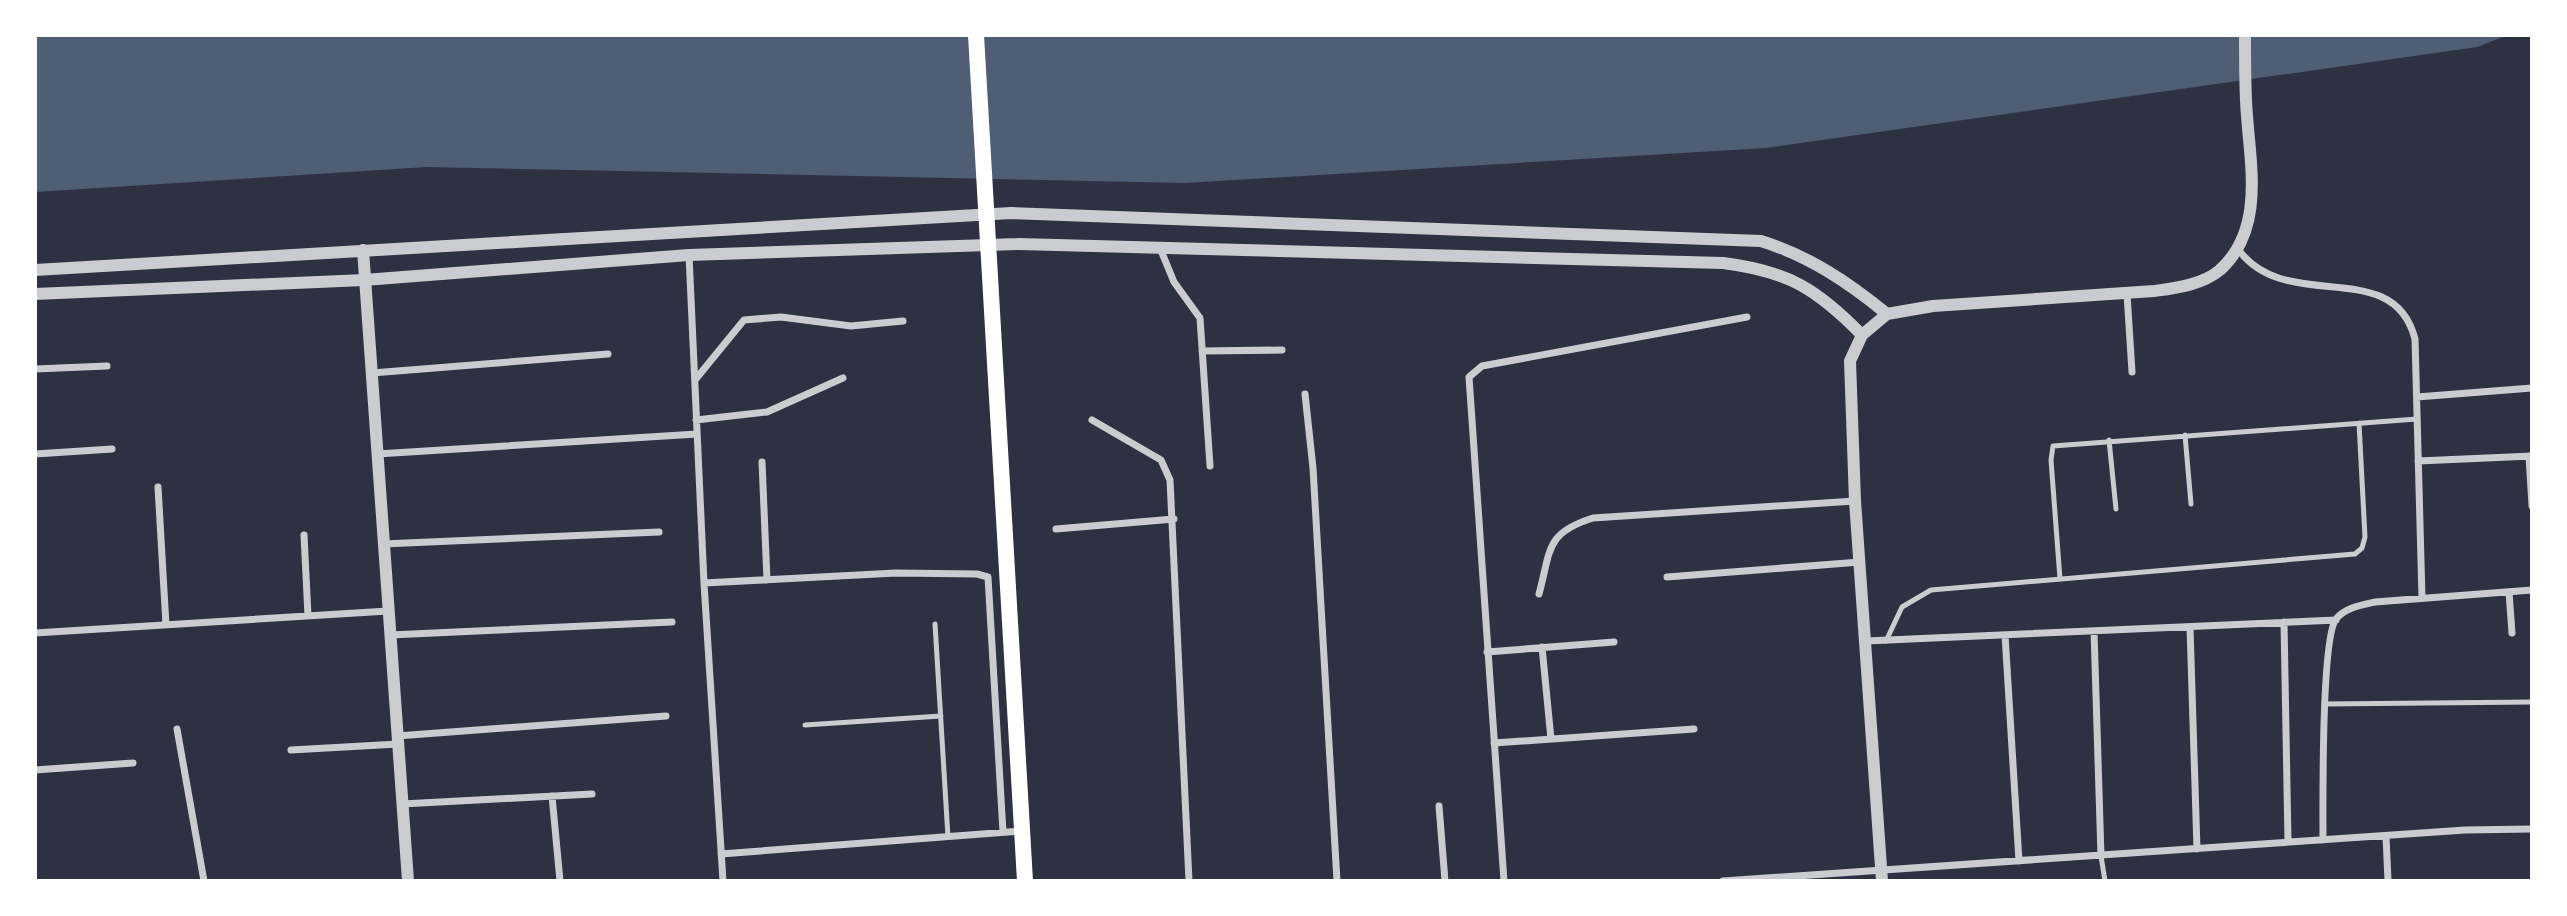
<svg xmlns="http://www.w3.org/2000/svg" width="2567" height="916" font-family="'PT Sans',sans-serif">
  <rect width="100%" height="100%" fill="#2d3142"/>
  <path fill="#4f5d75" d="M35,35h2473l-31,12 -711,101 -581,35 -758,-16 -392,25z"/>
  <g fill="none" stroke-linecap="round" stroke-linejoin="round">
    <path stroke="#caccd0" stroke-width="5" d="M2185,435l6,69
      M2109,440l7,69
      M2060,579l-9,-119 2,-14 364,-27
      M935,624l13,213
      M1886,641l16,-34 29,-17 424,-36 7,-6 3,-11 -6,-114
      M2325,704l207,-2
      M805,725l136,-9
      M2101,856l4,25"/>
    <path stroke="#caccd0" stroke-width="7" d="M1160,248l14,34 26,36 10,148
      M2238,249c48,67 155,5 177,90l7,259
      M689,255l15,328 19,298
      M2127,294l5,78
      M1202,351l80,-1
      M35,369l72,-3
      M372,373l236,-19
      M695,380l49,-60 37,-3 70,9 52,-5
      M1305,394l8,74 24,413
      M2417,397l115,-9
      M696,420l71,-8 76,-34
      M1092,420l69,40 9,20 19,401
      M35,454l77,-5
      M377,454l320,-20
      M2529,456l3,50
      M2418,461l114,-5
      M762,462l5,118
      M158,487l8,138
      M1056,529l118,-10
      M304,535l4,81
      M383,544l276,-12
      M1667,577l193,-15
      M704,583l192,-10 81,1 11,3 15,255
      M2509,592l3,41
      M1539,594c12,-44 6,-61 54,-76l262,-17
      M2284,622l4,220
      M2190,627l7,222
      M2094,631l7,225
      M35,633l353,-22
      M390,635l282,-13
      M2005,635l14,226
      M1866,641l470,-21
      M1542,647l9,92
      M1487,652l127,-10
      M177,729l27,152
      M397,736l269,-20
      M1494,743l200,-14
      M291,750l107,-6
      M35,770l98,-7
      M552,796l8,85
      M402,804l190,-10
      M1439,806l6,75
      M2386,836l2,45
      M2323,840c0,-34 -2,-201 13,-221 9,-11 25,-14 39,-17l157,-12
      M721,854l300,-23
      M1504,881l-35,-504 13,-11 265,-49
      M1723,881l742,-51 67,-1"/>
    <path stroke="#caccd0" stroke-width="12" d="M363,250l45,631
      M35,270l976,-57 750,28c48,15 87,41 126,73
      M35,294l329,-14 325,-25 330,-11 704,19c65,8 94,26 139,72
      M1882,881l-27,-380 -5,-140 12,-26 25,-21 46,-8 221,-15c22,-3 48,-6 66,-21 48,-44 28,-113 26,-170 -1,-22 -1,-43 -1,-65"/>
    <path stroke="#fff" stroke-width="16" d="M976,35l49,846"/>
  </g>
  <rect width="2567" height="916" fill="none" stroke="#ffffff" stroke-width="74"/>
</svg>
